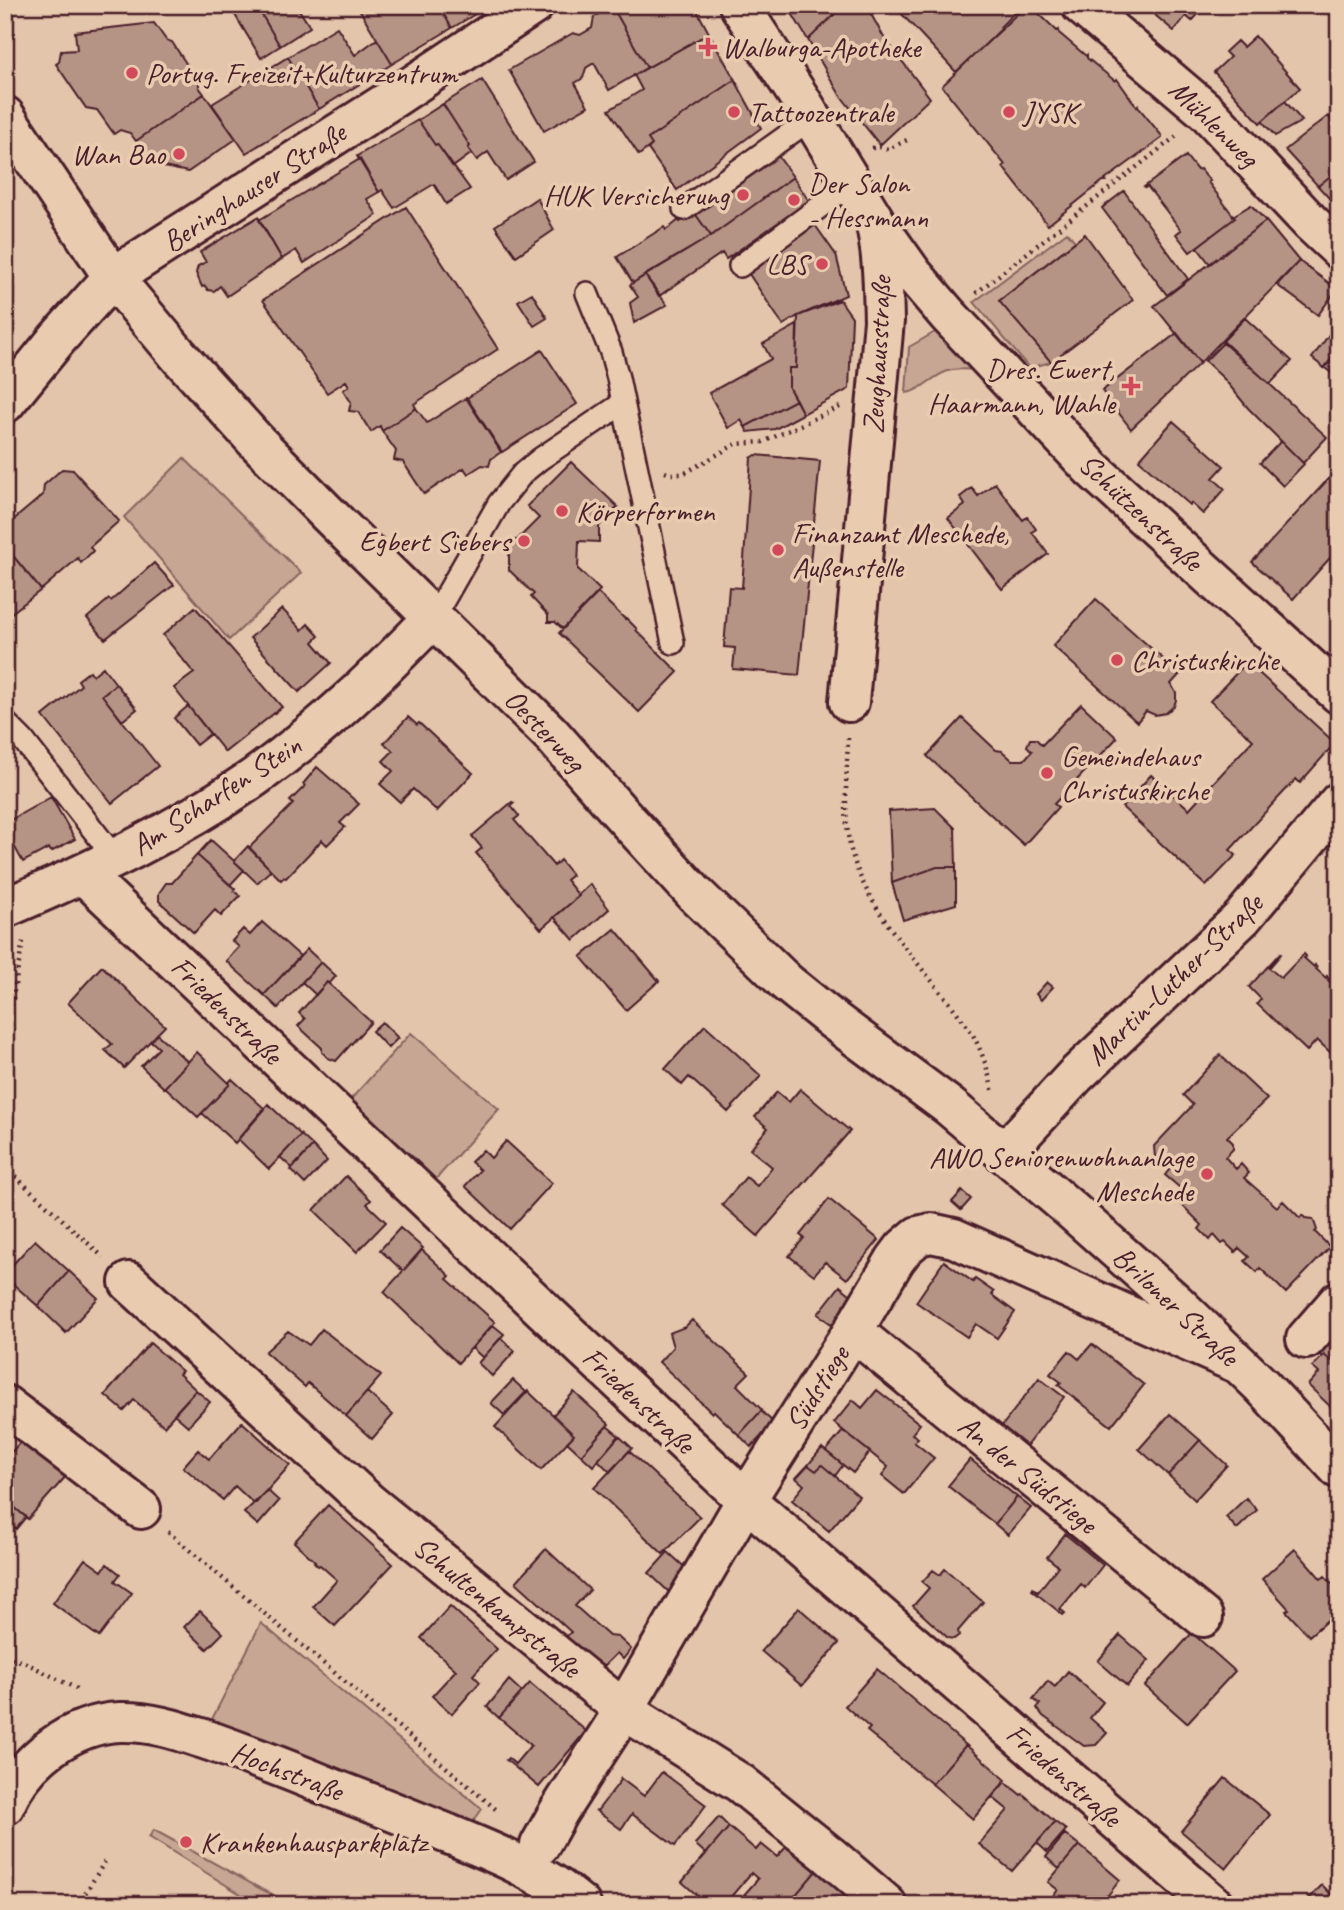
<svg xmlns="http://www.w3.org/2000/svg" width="1344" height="1910" font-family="Caveat,sans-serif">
  <rect width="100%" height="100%" fill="#e3c5ab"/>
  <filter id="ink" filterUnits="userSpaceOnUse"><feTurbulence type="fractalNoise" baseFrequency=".0143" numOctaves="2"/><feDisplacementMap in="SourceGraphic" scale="14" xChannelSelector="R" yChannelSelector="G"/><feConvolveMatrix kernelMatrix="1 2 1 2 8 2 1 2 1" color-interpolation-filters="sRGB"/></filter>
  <g filter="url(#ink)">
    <path fill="#c7a793" stroke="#88635f" stroke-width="2" d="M1067,232l8,9 -76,60 52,61 -22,6 -55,-66z
      M944,327l37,43c-10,0 -21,-2 -29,0 -18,3 -29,21 -46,23l3,-46z
      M184,458l117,115 -72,67 -105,-123z
      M411,1033l88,76 -63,70 -85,-80z
      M261,1623l221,186 -16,23 -257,-107z
      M154,1830l136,75h-32l-109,-68z"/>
    <path fill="#b69485" stroke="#4a1f2b" stroke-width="2" d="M229,5h27l24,41 -19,12z
      M256,5h40l14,22 -30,19z
      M364,5h74l14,23 -60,36 -33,-55z
      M438,5h52l-38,23z
      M614,5h80l15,28 -62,35 -35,-62z
      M787,5h57l-36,35z
      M844,5h22l17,31 47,62 -50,47 -40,-50 -32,-55z
      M902,5h120l-22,22 2,2 -46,43 -58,-62z
      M1026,5h4l27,26 2,-1v3l27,23 1,-1v3l28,23 2,-2 20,28 1,-2 1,3 23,28v2l-57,42 1,1h-3l-55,44 -45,-58 2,-2 -63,-79z
      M1143,5h52l7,5 -10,11 -6,-5 -12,15z
      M612,6l35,62 -38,22 -15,-27 -8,5 -3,10 -8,5 13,23 -44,25 -35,-61 64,-37 7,2 12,-7 2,-11z
      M154,23l12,17 6,2 27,41v4l5,7 -68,47 -6,-8 -10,-3 -6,4 -17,-24 -11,-2 -30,-44 3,-2 2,-11 16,-1 -2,-18z
      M337,27l18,28 22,-16 15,25 -73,45 -31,-52z
      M709,33l26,47 -87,59 4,6 -13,10 -30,-45 33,-20 -8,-15z
      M1255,36l45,52 -40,35 -46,-51 16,-15 -5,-5 12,-11 6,6z
      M288,57l31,52 -73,44 -34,-49z
      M482,80l52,82 -28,18 -18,-28 -11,8 -9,-12 2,-2 -27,-42z
      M735,80l26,48 -84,62 -29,-41 4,-4 -4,-6z
      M204,94l32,45 -48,33 -29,-6 -4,-7 -9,-1 -10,-17z
      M1285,101l17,20 -27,15 -13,-15z
      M443,104l27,42 -2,2 4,5 -19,14 -16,-23 -2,1 -17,-25z
      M1328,116l11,12v41l-21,17 -33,-36z
      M418,120l17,25 2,-1 33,45 -24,15 -12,-20 -40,24 -12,-18 -3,2 -22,-36z
      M776,153l17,24 -82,59 -17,-24z
      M1186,156l11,14 3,-1 10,12 -2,1 27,36 -45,34 -14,-18 5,-4 -34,-44 -2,2 -1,-1z
      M360,159l19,33 -12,7 10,16 -73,48 -8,-13 -14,9 -23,-39z
      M1339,169v40l-21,-23z
      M793,177l16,24 -83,58 -4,-6 -63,43 -14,-21 66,-39z
      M1124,191l64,88 -21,16 -65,-87z
      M537,198l17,32 -38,26 -21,-30z
      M1251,205l15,16 -56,43 -13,-17 38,-29 -2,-2z
      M406,207l92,142 -84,55 2,4 -34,23 -2,-5 -9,6 -13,-20 -9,-1 2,-9 -8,-12 6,-4 -3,-5 -19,12 -64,-93z
      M694,212l17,24 -78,47 -16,-26 47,-30 2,3 13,-10 1,2z
      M258,217l24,42 -55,37 -7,-10 -6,5 -6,-1 -3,-4 -3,1 -6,-14 2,-7 8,-4 -6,-10z
      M1266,221l33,40 -99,102 -46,-57z
      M815,225l21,30 10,40 -48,21 -15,9 -36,-54z
      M1085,234l48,66 -82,62 -52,-61z
      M1299,261l38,28 -19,26 -41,-30z
      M645,275l22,30 -33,18 -4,-20 8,-6 -8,-12z
      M532,293l15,25 -13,8 -16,-25z
      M840,300l12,17 -3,72 -46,25 -14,-26v-20h7l2,-52z
      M1245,318l47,43 -22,23 -48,-42z
      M797,325l-1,43h-7v20l7,12 -51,27 -4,-7 -13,8 -19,-35 62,-34 -8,-15z
      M1331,332l8,6v11l-15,19 -12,-10z
      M1177,333l23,30 -69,66 -29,-38z
      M1224,342l103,95 -24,26 -55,-55 -23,-28 -20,-19z
      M542,350l35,54 -75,48 -35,-54z
      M1339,350v27l-1,1 -13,-10z
      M466,398l35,54 -10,7 -2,7 -7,-1 -14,9 -4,-6 -40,26 -21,-32 -9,-2 2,-9 -14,-20 34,-23 11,15z
      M796,400l7,14 -28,15 -27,3 -3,-5z
      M1173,421l51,45 -11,12 12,11 -22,25 -12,-11 -1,2 -51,-45z
      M1281,441l23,23 -21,22 -23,-23z
      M756,455l64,6 -21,214 -66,-6 2,-21 -11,-1 5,-60 13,1 9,-130z
      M571,462l47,45 -19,19v16l-20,-1 -1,28 22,21 -37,39 -8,-7h-7v-7l-17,-18 3,-3 -25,-24v-30h8l22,-22 -12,-12z
      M62,469l11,1 46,51 -29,26 3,4 -12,12 -3,-5 -37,32 -36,-44v-19l38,-32 1,-10z
      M1332,475l7,6v67l-46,51 -41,-37z
      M995,483l28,37 4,-3 9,12 -4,3 16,22 -46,35 -54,-71 17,-13 -5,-8 12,-9 6,8z
      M5,546l36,44 -36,28z
      M154,563l20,22 -69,54 -18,-21 22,-19 2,2z
      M598,593l27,26 1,-1 11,11 -1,1 42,42 -39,40 -54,-52 1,-1 -27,-26z
      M1096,599l84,75 -9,10 5,9v7l-2,6 -8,7 -11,2 -9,-4 -9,11 -84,-76z
      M195,607l87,100 -57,45 -51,-64 20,-15 -31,-38z
      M282,609l20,21 6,-6 11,12 -6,6 18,21 -32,29 -49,-54z
      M1247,662l88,81 -35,40 -4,-4 -66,71 6,5 -30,31 -84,-79 29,-32 38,34 64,-69 -43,-39z
      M103,667l13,17 -14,11 56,71 -46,37 -69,-87 38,-31 -3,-5 12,-9 3,4z
      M116,684l21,25 -15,12 -20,-26z
      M1081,704l36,34 -63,66 4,3 -34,38 -97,-89 35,-38 34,32 6,1 10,9h12l8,-9 -5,-5 3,-7h6l6,6z
      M188,706l22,28 -14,11 -22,-27z
      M408,717l9,8 2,-2 54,50 -36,38 -24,-22 -13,13 -20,-18 13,-13 -10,-10 10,-10 -9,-8z
      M317,767l42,37 -19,19 5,4 -18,18 -5,-5 -36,38 -2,-1 -3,3 -32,-32 44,-44 -3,-3 15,-15 -2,-2z
      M51,797l24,42 -24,13 -2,-4 -26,14 -18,-32v-7z
      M512,802l2,1 -3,3 8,10 -5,4 40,46 6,-6 12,15 -6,5 13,16 -38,33 -65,-76 6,-5 -10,-12z
      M935,808l20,20 1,39h-19l-45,16 -3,-72z
      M211,840l33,30 -14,15 -33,-30z
      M248,846l23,24 -14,13 -23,-22z
      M197,855l38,34 -1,2 6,5 -19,20 -6,-6 -21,23 -35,-32v-8l7,-10h6z
      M937,867h19v37l-53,16 -11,-37z
      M590,884l19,25 -35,31 -20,-23 25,-21 -1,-1z
      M262,922l38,34 -36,39 -38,-34 13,-14 -7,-6 11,-12 7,6z
      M615,929l44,52 -33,29 -45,-53z
      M307,949l14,13 -43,46 -14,-13z
      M1280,953l1,1 -12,14 12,10 23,-24 2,2 -2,2 10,9 1,-2 2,3 -1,1 10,9 1,-2 2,3 -1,1 10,9 1,-1v54l-9,10 -13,-12 -10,11 -50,-47 4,-5 -12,-12z
      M321,962l15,14 -7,8 -2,-2 -11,13 -14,-13z
      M102,966l63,60 -41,42 -19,-18 7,-6 -44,-41z
      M327,982l44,40 -35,39 -8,-3 -6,-6v-4l-24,-22 7,-7 -6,-6z
      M1047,982l6,5 -12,13 -5,-6z
      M382,1022l16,16 -10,10 -16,-17z
      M705,1025l56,51 -33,36 -39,-35 -7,8 -17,-16z
      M157,1034l31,28 -24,26 -23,-22 18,-18 -8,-7z
      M197,1052l33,32 -32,33 -33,-30z
      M1220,1055l47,44 -40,38 6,6v6l-8,8 11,12 5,-5 8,9 -5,5 33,29 6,-6 17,17 2,-3 3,3 8,1 4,11 -2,2 15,15 -44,46 -26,-25 -3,4 -12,-11 4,-4 -10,-9 -4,4 -10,-10 -3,2 -8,-9 -4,5 -11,-11 3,-4 -22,-22 11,-11 -7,-8 -4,4 -15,-13 4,-5 -14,-13 -1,-11 39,-41 -10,-10z
      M232,1079l33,30 -30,34 -33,-30 28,-29 -1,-2z
      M800,1089l50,42 -92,105 -36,-31 24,-28 11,9 15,-19 -22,-18 18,-21 -13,-11 22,-25 12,10z
      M268,1104l33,31 -32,34 -31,-30z
      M301,1135l12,11 -21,22 -12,-11z
      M506,1141l46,42 -42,46 -45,-43 15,-16 -9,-8 12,-12 8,8z
      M313,1146l14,15 -22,23 -14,-14z
      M346,1176l25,24 -4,4 19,18 -29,30 -43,-42z
      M962,1191l9,8 -10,11 -9,-8z
      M829,1199l50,41 -32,39 -22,-17 -11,13 -25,-19 15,-18 -4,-3z
      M400,1228l23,20 -20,23 -23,-21z
      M35,1240l34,31 -31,35 -33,-29v-4z
      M422,1250l28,26 -3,3 48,43 -37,41 -74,-71z
      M944,1261l29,21 2,-3 19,13 -2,3 23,17 -18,26 -21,-14 -9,13 -51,-35z
      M69,1271l29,27 -32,35 -28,-27z
      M840,1286l16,13 -22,27 -16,-12z
      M692,1320l57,53 -12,12 25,25 -23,25 -25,-24 -2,2 -53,-51 14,-15 -4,-14 16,-6z
      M493,1325l11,9 -21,24 -11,-10z
      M322,1329l59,47 -35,40 -38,-33 -3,4 -40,-35 23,-21 21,14z
      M1331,1332l8,8v13l-8,8 -7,-6 -2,2 -8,-8z
      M501,1338l14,13 -23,25 -14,-13z
      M150,1343l32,28 -3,3 17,16 -32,36 -30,-26 -10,11 -19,-16z
      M1092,1344l52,41 -33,41 -53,-41 3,-3 -11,-8 19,-23 10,8z
      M1339,1353v62l-31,-30 11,-12 -7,-6 12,-12 7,6z
      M1039,1378l25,19 -44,57 -25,-19z
      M513,1380l13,12 -22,23 -13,-12z
      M196,1390l14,12 -22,24 -14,-12z
      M877,1390l43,34 -8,10 6,4 -4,4 20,16 -30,36 -22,-18 6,-9 -54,-44 19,-23 9,8z
      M528,1391l46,44 -33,35 -46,-43z
      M367,1392l26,23 -21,24 -26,-23z
      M574,1392l35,32 -28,31 -14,-13 7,-7 -21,-20z
      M761,1411l13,12 -23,24 -12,-12z
      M1170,1414l30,26 -32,35 -29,-26z
      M242,1422l48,43 -34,38h-3l-18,-17 -12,14 -40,-33 15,-17 11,9z
      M607,1426l12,10 -26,30 -12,-11z
      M843,1431l27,21 -17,21 -27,-22z
      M619,1436l13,12 -22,24 -12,-12z
      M24,1438l43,37 -39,44 -23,-20v-40z
      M1200,1440l27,25 -32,35 -27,-25z
      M822,1448l21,17 -8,11 -13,-11 -6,6 -8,-6z
      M629,1451l71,66 -37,37 -69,-66z
      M970,1459l47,38 -22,27 -47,-38z
      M808,1465l8,6 6,-6 37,31 -30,35 -37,-31 12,-15 -8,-7z
      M267,1490l12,11 -21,24 -14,-12z
      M1017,1497l14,11 -23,27 -13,-11z
      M1246,1498l11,12 -20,19 -11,-12z
      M5,1500l21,17 -10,12 -11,-9z
      M328,1505l65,59 -58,62 -22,-19 24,-27 -17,-15 -2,1 -4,-4 1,-1 -21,-19z
      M1065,1534l38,31 -18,23 -4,-4 -21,25 5,4 -2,2 -31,-25 1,-2 5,4 20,-26 -11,-9z
      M546,1549l44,41 -15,16 34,30 9,1 13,12 -8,10 -6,-6 -15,15 -15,-14 -4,4 -20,-18 8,-8 -55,-50z
      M1295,1549l26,30 4,-3 14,15v19l-30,26 -23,-25 3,-2 -27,-30z
      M668,1552l23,21 -20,21 -22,-21z
      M85,1559l17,12 5,-7 13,10 -5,7 17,12 -33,44 -46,-34z
      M945,1569l38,33 -25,29 1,4 -5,4 -6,-1 -35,-32 16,-18 -7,-6 11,-12 7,5z
      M450,1606l47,43 -24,26 7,7 -28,32 -20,-18 24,-26 -35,-32z
      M799,1608l40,35 -37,43 -41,-35z
      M200,1611l23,22 -16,16 -23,-22z
      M1192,1633l43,38 -48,52 -42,-37z
      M1120,1635l29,25 -22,26 -29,-25z
      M877,1669l89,76 -34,39 -65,-53 3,-3 -25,-22z
      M1068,1671l35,31 -13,16 17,15 -11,12 -12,1 -11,-8 -30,-22 -6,-8 3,-4 -7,-5 15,-18 7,6z
      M509,1680l13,12 -23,26 -12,-11z
      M530,1683l56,48 -47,56 -33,-27 2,-2 7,6 16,-19 -32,-27z
      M966,1745l40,35 -33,39 -41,-35z
      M662,1772l44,33 -31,41 -43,-32 -11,15 -26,-19 2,1 24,-31 -1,-2 24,18z
      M1225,1778l45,37 -44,54 -45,-38z
      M1005,1782l16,13 2,-1 32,28 -43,49 -33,-27 29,-34 -16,-13z
      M719,1817l10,10 -23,27 -11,-10z
      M1055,1822l11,8 -19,22 -10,-9z
      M729,1827l27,23 5,-6 16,13 11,-12 29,25 -30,35h-25l-3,-3 -3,3 -10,-9 -3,3 -1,-2 16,-18 -7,-6 -27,32h-16l-26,-23z
      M1065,1834l14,11 -20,24 -13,-12z
      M1079,1845l41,35 -20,25h-36l-11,-9 5,-6 -10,-8z
      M817,1870l32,27 -7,8h-55z
      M1322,1885l17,17v3h-36z"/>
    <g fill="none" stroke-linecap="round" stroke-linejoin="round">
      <defs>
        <path id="lane" d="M684,209l128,-91
          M740,266l112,-83
          M587,293l24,59 7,26 55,265
          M434,617l65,-114 24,-30 17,-14 83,-56
          M5,722l18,18 93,119"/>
        <path id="street" d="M739,5l60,92 76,124c8,33 8,66 9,100l-35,381
          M1081,5l126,107 104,111 28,26
          M880,228l32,45 35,41 145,155 247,225
          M5,403l53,-65 55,-61 282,-180 139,-92
          M83,874l491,465 172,161 468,405
          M5,908c87,-37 172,-77 250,-131 66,-47 123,-102 179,-160
          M1004,1153l71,-77 167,-158 97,-116
          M129,1282l239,220 256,208 116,73 89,72 58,50
          M853,1331l350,286
          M1306,1339l33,-38
          M5,1405l136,104
          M5,1805c19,-44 65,-81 115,-83 33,-1 62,10 93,20 42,15 83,31 124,48 35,13 69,27 104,41 49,20 99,39 140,74
          M540,1845l19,-34 65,-101 122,-210 107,-169 42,-71 9,-12 14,-12 13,-3 23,5 282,125"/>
        <path id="secondary" d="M5,116l108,161 66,79 77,85 72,73 223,220 66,75 78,85 92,89 46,37 116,86 120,102 106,94 86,83 78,84"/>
      </defs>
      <use href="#lane" stroke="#4a1f2b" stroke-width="26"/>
      <use href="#street" stroke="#4a1f2b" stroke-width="44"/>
      <use href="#secondary" stroke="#4a1f2b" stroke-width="44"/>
      <path stroke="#4a1f2b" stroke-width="4.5" stroke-dasharray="2 5" stroke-linecap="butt" d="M872,148l7,-1 9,2 21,-10
        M976,293l203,-159
        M665,472l5,2h13l53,-30 27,-2 77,-35
        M848,738c-1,32 -4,65 0,97 11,76 85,139 125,200 10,19 16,37 20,59
        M5,1040l18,-99
        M5,1167l98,90
        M168,1532l330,279
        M5,1656l21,7 55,28
        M78,1905l29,-47"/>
      <use href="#lane" stroke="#e9ccb0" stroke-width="21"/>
      <use href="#street" stroke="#e9ccb0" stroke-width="38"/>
      <use href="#secondary" stroke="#e9ccb0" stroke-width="38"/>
    </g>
  </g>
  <g fill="#d1495b" stroke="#e9ccb0" stroke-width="2.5">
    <path d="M704.5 36.5h7v7h7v7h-7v7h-7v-7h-7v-7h7z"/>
    <circle cx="132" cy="73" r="7"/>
    <circle cx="734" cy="112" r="7"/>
    <circle cx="1009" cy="112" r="7"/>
    <circle cx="179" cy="154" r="7"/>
    <circle cx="743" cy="195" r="7"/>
    <circle cx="794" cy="200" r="7"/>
    <circle cx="822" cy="264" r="7"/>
    <path d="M1127.5 375.5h7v7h7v7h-7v7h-7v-7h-7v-7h7z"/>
    <circle cx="562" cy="511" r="7"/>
    <circle cx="524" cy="541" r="7"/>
    <circle cx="778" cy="550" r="7"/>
    <circle cx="1117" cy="660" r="7"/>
    <circle cx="1047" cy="773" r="7"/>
    <circle cx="1207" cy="1174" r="7"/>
    <circle cx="186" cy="1842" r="7"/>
  </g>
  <g text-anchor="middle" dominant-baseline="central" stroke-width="7" stroke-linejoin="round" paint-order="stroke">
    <g font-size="30" fill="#4a1f2b" stroke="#e9ccb0" text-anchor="start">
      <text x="722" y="47">Walburga-Apotheke</text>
      <text x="146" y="73">Portug. Freizeit+Kulturzentrum</text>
      <text x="748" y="112">Tattoozentrale</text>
      <text x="1023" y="112">JYSK</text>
      <text x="165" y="154" text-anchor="end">Wan Bao</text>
      <text x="808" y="183">Der Salon<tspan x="808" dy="34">- Hessmann</tspan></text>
      <text x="729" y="195" text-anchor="end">HUK Versicherung</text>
      <text x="808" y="264" text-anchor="end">LBS</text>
      <text x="1115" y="369" text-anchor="end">Dres. Ewert,<tspan x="1115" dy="34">Haarmann, Wahle</tspan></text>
      <text x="576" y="511">Körperformen</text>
      <text x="792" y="533">Finanzamt Meschede,<tspan x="792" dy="34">Außenstelle</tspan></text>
      <text x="510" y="541" text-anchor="end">Egbert Siebers</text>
      <text x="1131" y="660">Christuskirche</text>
      <text x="1061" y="756">Gemeindehaus<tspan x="1061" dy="34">Christuskirche</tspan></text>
      <text x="1193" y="1157" text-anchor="end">AWO Seniorenwohnanlage<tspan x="1193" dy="34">Meschede</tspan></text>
      <text x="200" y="1842">Krankenhausparkplatz</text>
    </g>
    <g font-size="30" fill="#4a1f2b" stroke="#e9ccb0">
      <text transform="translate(1214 123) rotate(44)">Mühlenweg</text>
      <text transform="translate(254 187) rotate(-33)">Beringhauser Straße</text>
      <text transform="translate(877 355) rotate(-87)">Zeughausstraße</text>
      <text transform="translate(1141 512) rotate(43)">Schützenstraße</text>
      <text transform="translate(545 730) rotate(46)">Oesterweg</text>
      <text transform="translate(216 795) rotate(-33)">Am Scharfen Stein</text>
      <text transform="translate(1174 979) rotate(-44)">Martin-Luther-Straße</text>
      <text transform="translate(227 1010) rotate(44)">Friedenstraße</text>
      <text transform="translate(1176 1306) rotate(43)">Briloner Straße</text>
      <text transform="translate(817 1388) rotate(-58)">Südstiege</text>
      <text transform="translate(639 1400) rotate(43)">Friedenstraße</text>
      <text transform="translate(1028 1474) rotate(39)">An der Südstiege</text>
      <text transform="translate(497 1607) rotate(39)">Schultenkampstraße</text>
      <text transform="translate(287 1771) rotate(21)">Hochstraße</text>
      <text transform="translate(1064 1775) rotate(41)">Friedenstraße</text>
    </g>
  </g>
  <rect width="1344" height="1910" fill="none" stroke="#e9ccb0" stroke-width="28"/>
  <rect x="14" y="14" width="1316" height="1882" fill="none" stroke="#4a1f2b" stroke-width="2.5" filter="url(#ink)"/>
</svg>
